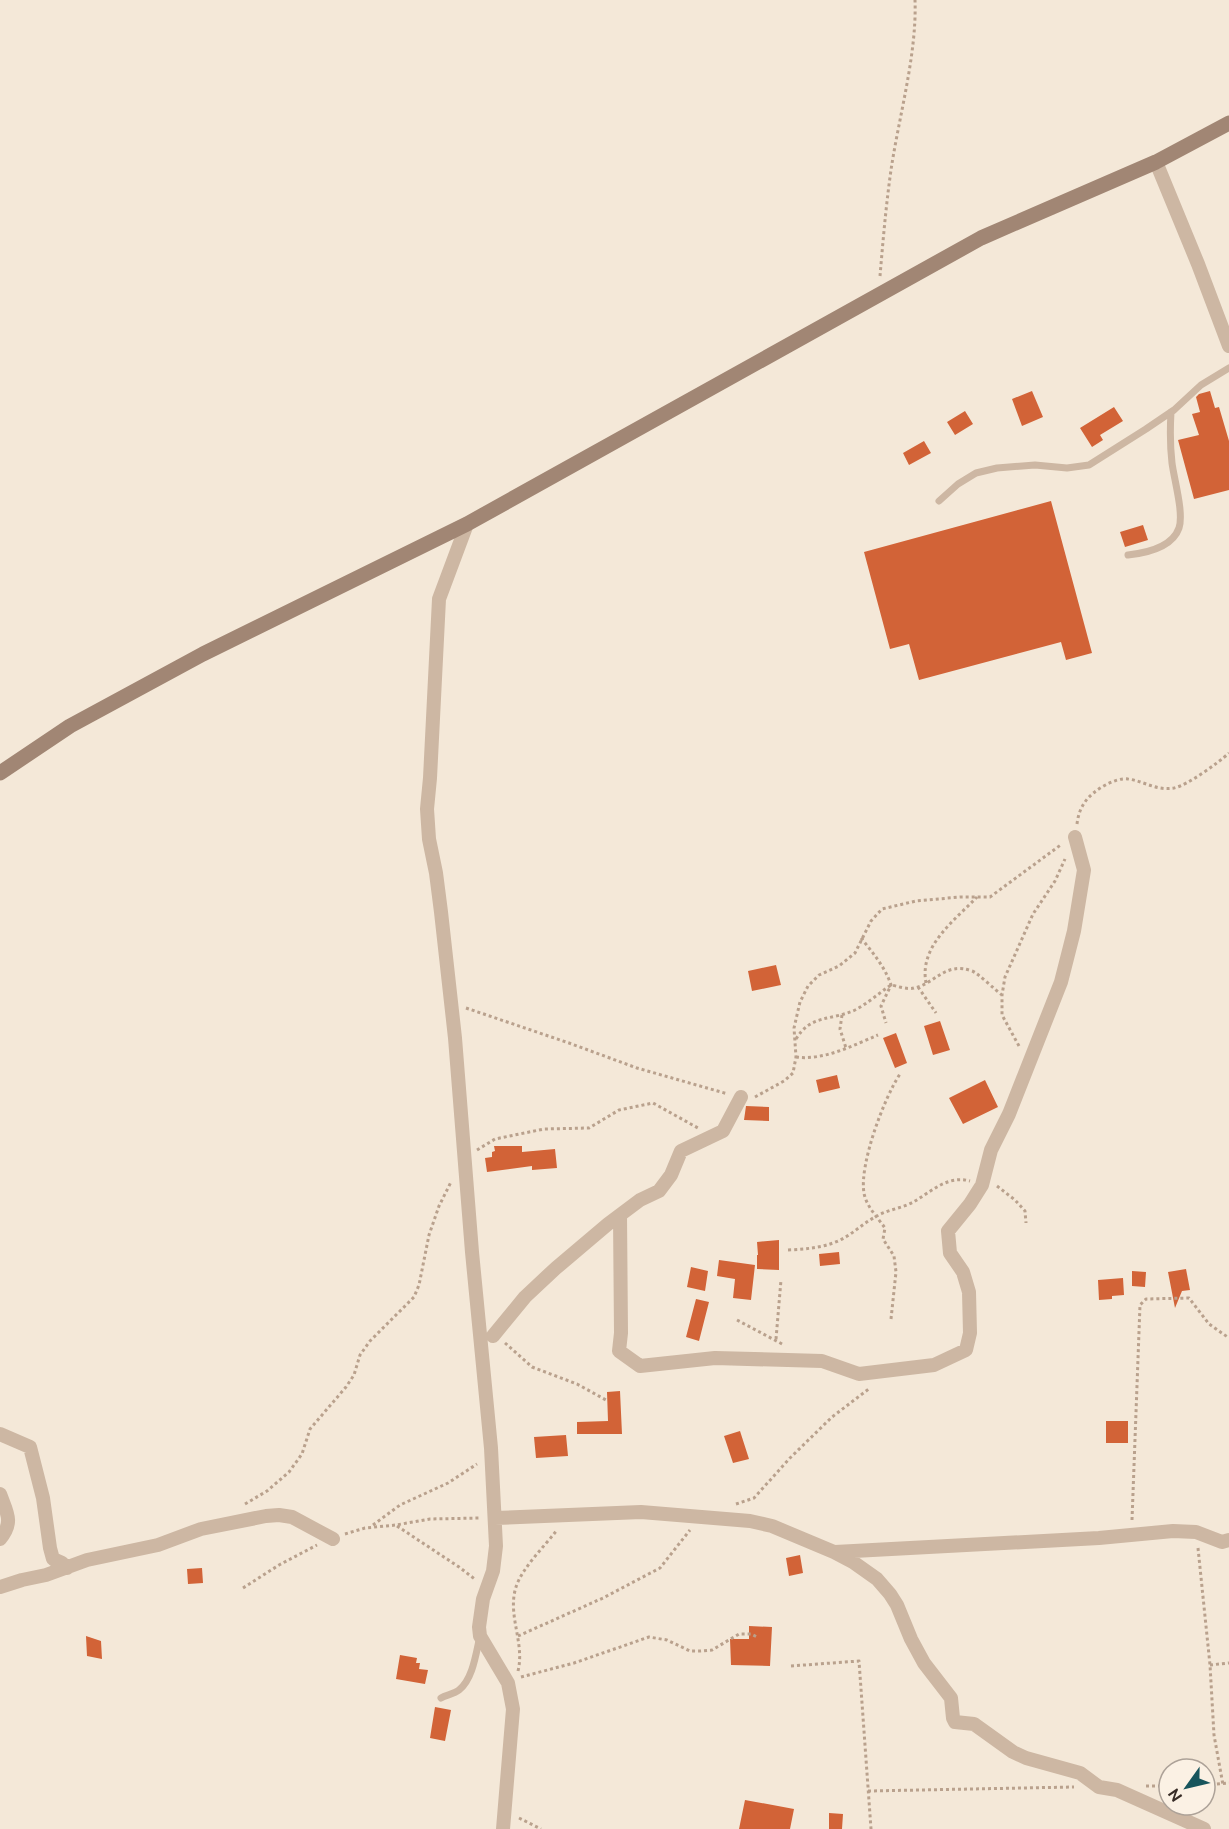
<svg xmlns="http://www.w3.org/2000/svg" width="1229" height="1829" font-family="Ubuntu,sans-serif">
  <rect width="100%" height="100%" fill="#f4e8d8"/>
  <path fill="#d26337" d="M1032,391l11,26 -21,9 -10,-27z
    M1210,391l5,17 4,-1 10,34v49l-35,9 -16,-59 21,-5 -7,-21 8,-2 -4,-15 3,-3z
    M1114,407l9,14 -23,14 3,5 -11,7 -12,-19z
    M965,411l8,13 -18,11 -8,-13z
    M924,441l7,12 -22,12 -6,-12z
    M1051,501l41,152 -26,7 -5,-18 -142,38 -10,-36 -19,5 -26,-97z
    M1143,525l5,15 -23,7 -5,-15z
    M776,965l5,20 -29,6 -4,-20z
    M940,1021l10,29 -17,5 -9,-29z
    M896,1033l11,30 -12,5 -12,-30z
    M837,1075l3,13 -21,5 -3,-13z
    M985,1080l13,27 -35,17 -14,-26z
    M746,1106l23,1v14l-25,-1z
    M494,1146h28v6l33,-3 2,19 -25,2v-4l-45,6 -2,-14 7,-1v-5l3,-1z
    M779,1240v30l-22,-1v-14h1l-1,-13z
    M839,1252l1,12 -20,2 -1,-12z
    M719,1260l36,5 -4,35 -18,-2 2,-19 -18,-3z
    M691,1267l17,4 -3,20 -18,-4z
    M1186,1269l4,21 -8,1 -7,17 -7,-36z
    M1132,1271l14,1 -1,15 -13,-1z
    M1123,1278l1,17 -12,1v3l-13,1 -1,-20z
    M696,1299l13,3 -10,39 -13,-4z
    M620,1391l2,43h-45v-12l31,-1 -1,-29z
    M1106,1421h22v22h-22z
    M740,1431l9,28 -16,4 -9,-27z
    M566,1435l2,21 -32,2 -2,-21z
    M800,1555l3,18 -14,3 -3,-18z
    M202,1568l1,15 -15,1 -1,-15z
    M749,1626l23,1 -2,39 -39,-1 -1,-26h19z
    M86,1636l15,5 1,18 -15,-3z
    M400,1655l17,3 -1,5h4l-1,6 9,1 -3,14 -29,-5z
    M435,1707l16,3 -6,31 -15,-3z
    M745,1800l49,9 -4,20h-51z
    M829,1813l14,1 -1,15h-13z"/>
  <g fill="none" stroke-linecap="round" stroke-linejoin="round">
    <path stroke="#b9a18d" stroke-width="3" stroke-dasharray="3 3" stroke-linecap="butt" d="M880,276c3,-35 6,-71 11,-106 8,-54 26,-116 24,-170
      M1077,824c1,-8 3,-15 8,-22 7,-11 30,-25 43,-23 16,2 28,12 46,9 14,-3 44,-25 55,-35
      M861,938c12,15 24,29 30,47l-10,21 5,17
      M926,983c-7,-37 28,-62 51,-86
      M918,987l18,26
      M466,1008l103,35 68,25 91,26
      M842,1015l-2,14 6,19
      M796,1039c15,-25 35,-18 59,-29 12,-6 24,-17 36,-25 6,1 17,5 23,3 21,-4 31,-27 58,-17 6,2 23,19 30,24
      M1019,1046l-17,-31v-20l3,-18 28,-63 22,-33 10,-22
      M796,1057c27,4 58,-12 82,-22
      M755,1097l29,-16 9,-8 3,-16 -2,-29 6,-26 8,-16 11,-11 20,-9 16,-13 16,-32 11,-12 34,-8 44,-4h30l72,-53
      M477,1150l18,-11 49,-10 45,-1 30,-18 34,-7 45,25
      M997,1186l18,14 10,11 1,12
      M788,1250c18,-1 34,-2 50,-9 14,-6 25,-18 39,-25 12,-7 27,-8 38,-15 17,-10 33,-26 55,-20
      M891,1319l5,-47 -2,-16 -11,-17 2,-11c-7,-10 -19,-22 -21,-35 -5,-28 20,-95 36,-119
      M737,1320l47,25
      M776,1339l5,-59
      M505,1343l27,24 45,17 29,16
      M245,1504l22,-13 22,-19 13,-18 8,-25 36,-42 8,-12 6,-20 10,-14 44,-44 5,-12 10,-50 10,-29 12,-24
      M736,1504l18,-6 36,-40 42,-41 38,-29
      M1132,1520l8,-215 6,-6 43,-1 20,26 20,14
      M373,1525l27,-20 48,-22 29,-19
      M397,1526l62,41 17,13
      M345,1534l20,-6 31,-3 34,-6 51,-1
      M1198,1548l12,117 4,70 9,50
      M243,1588l36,-23 38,-20
      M518,1636l85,-38 57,-30 30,-38
      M1210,1665l19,-2
      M791,1666l68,-5 12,168
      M518,1671c7,-28 -11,-56 -2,-84 6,-19 28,-40 41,-57
      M521,1677l53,-14 75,-26 18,3 23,11h11l11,-1 27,-16h12l6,3
      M1205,1785l24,-2
      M1146,1786h23
      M868,1791l206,-4
      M519,1818l22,11"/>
    <path stroke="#cdb7a3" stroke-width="7" d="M939,501l19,-17 18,-11 21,-5 38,-3 32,3 22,-3 57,-36 28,-19 27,-25 28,-17
      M1128,555c18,-2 44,-7 51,-27 5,-15 -5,-49 -7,-65 -2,-17 -2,-34 -1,-51
      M441,1698c5,-3 13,-4 18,-8 14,-11 17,-37 21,-54"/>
    <path stroke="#cdb7a3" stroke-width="14" d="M1156,162l42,102 31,82
      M467,524l-28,75 -9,179 -3,31 2,30 7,34 5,39 14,126 17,214 19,196 5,98 -3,25 -10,28 -4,28 1,9 28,47 5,26 -10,120
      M620,1215l1,118 -2,18 21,15 75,-8 107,3 37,13 75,-9 32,-15 4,-17 -1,-41 -6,-20 -13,-19 -2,-22 22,-27 12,-19 9,-35 18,-36 52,-132 13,-51 10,-61 -9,-33
      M493,1336l32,-39 31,-29 52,-44 32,-24 19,-9 12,-16 10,-24 42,-20 18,-34
      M0,1434l30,13 13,51 7,50 3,11 9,4 5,5
      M0,1494c7,19 14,28 0,45
      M495,1518l146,-6 109,9 22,5 62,26 19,10 24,17 13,15 7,11 14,34 13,24 27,35 2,20 2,4 19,2 39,28 13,6 54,15 19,14 18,3 87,39
      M835,1552l264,-14 74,-7 23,1 26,10 7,-2
      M0,1587l22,-7 24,-5 41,-15 71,-15 43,-16 65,-13 13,-1 13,2 41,22"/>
    <path stroke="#a18674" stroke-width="15" d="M0,773l70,-47 133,-72 264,-130 514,-286 175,-76 73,-39"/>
  </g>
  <g transform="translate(1187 1787) rotate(236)"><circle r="28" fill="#fbf1e4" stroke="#ada298" stroke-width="1.5"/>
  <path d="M0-4.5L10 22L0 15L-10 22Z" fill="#17555c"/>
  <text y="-9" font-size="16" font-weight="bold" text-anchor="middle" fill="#372c26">N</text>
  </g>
</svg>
